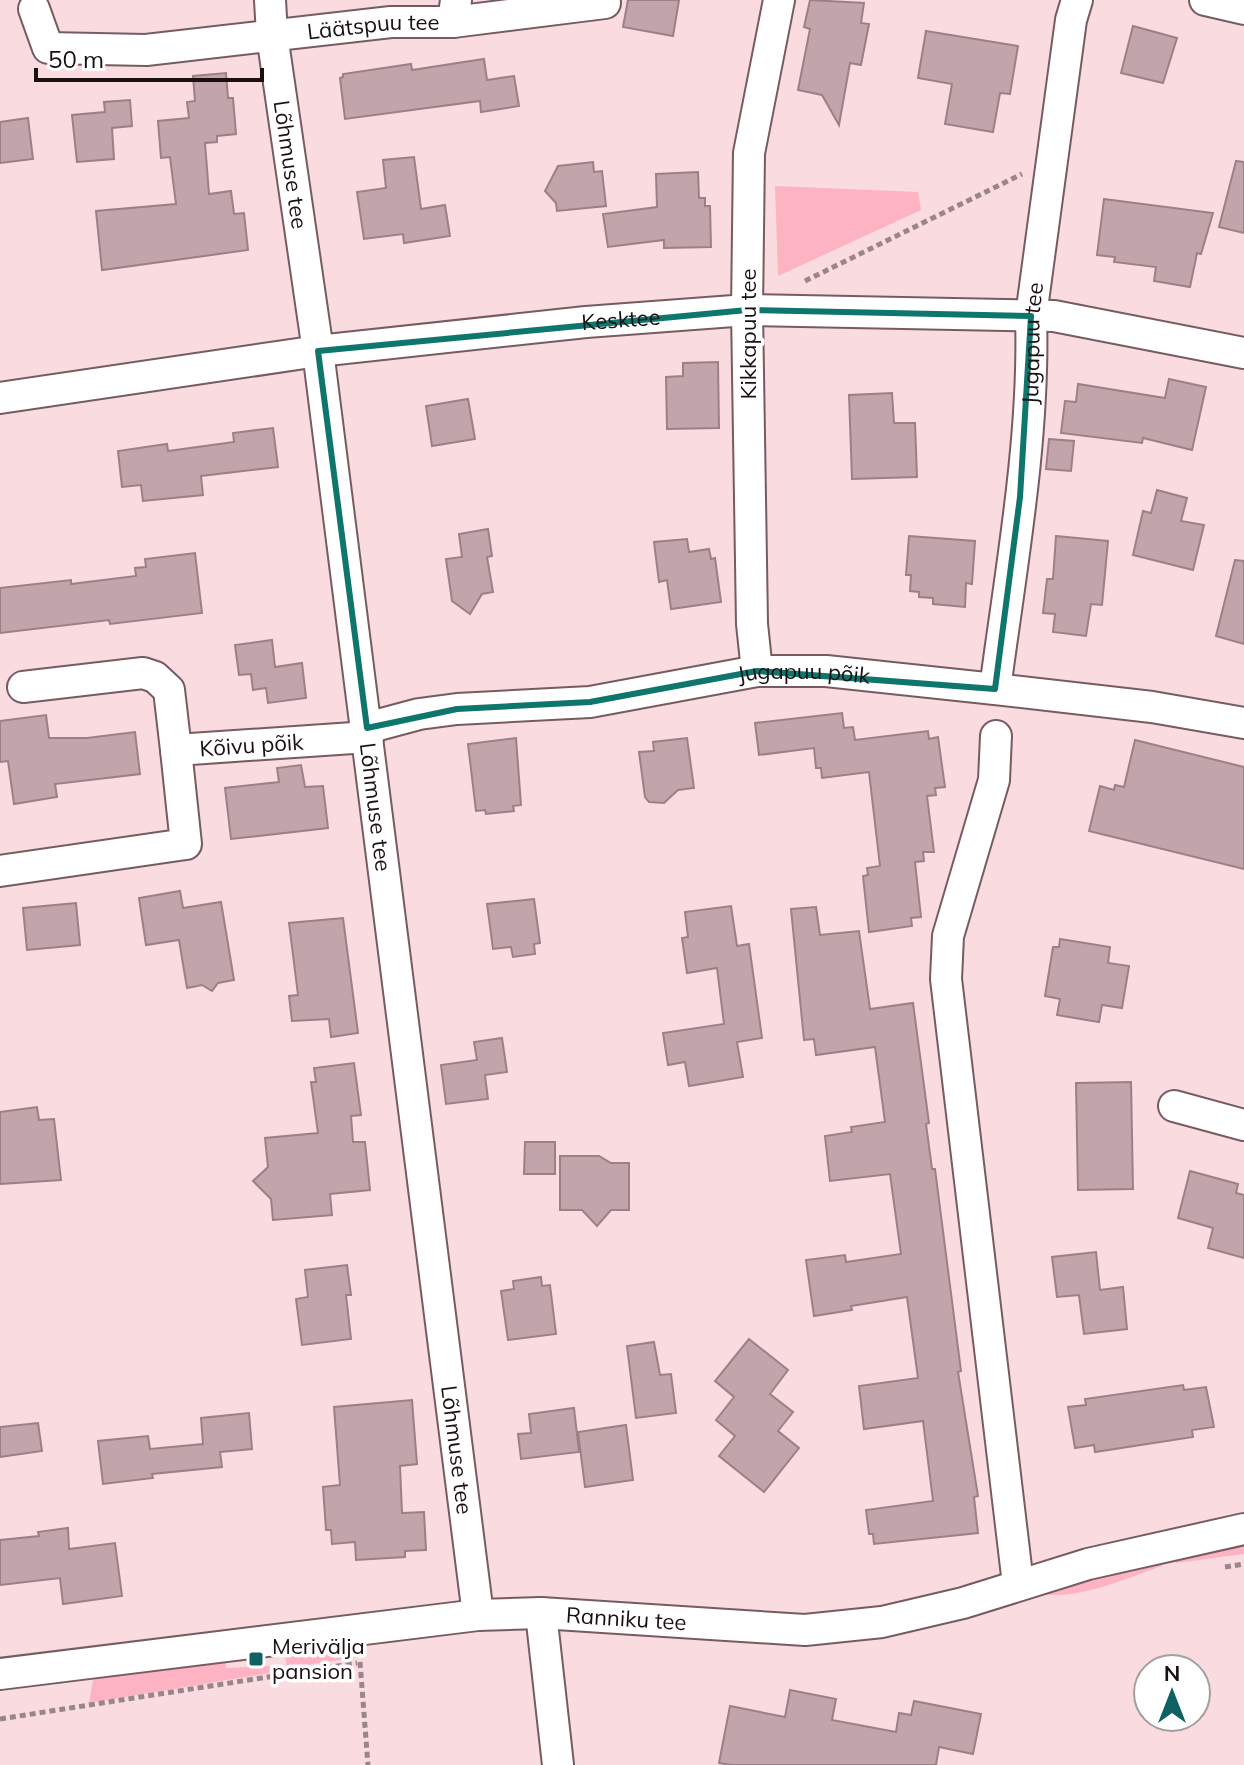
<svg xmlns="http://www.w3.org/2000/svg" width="1244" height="1765" font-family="Mulish,sans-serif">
  <rect width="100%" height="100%" fill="#f9dbe0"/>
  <path fill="#fdb3c2" d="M775,186l143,6 3,18 -143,66z
    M1244,1543v11l-68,9v-8z
    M1156,1558l6,8c-35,12 -84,34 -120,28z
    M353,1643l5,14 -71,11 -2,-14z
    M226,1660v8l44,-2 -1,7 -180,30 4,-23 14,-11z"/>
  <path fill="#c2a5aa" stroke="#9b8085" stroke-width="2" d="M628,0h51l-6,36 -50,-9z
    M810,0l54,3 -3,20 8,1 -8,41 -11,-2 -11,62 -17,-30 -24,-5 12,-61 -6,-2z
    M1133,26l44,12 -14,45 -42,-10z
    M926,31l92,15 -8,48 -10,-1 -7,39 -48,-8 7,-40 -34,-6z
    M484,59l3,21 27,-4 5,30 -38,6 -1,-11 -135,18 -5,-41 3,-1v-3l68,-10 1,6z
    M226,73l2,25h5l3,36 -19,2v6l-12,1 4,51 22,-3 3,23 10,-1 4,37 -146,20 -6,-59 80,-7 -6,-47 -9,1 -3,-37 31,-3 -2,-16 8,-1 -2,-25z
    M130,100l2,26 -20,2 2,31 -37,3 -5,-47 33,-3 -1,-10z
    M28,118l5,41 -33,4v-41z
    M414,157l7,52 24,-4 5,31 -46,7 -1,-9 -39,5 -7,-47 29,-4 -3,-28z
    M1236,161l8,1v71l-25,-6z
    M593,162l1,10 8,-1 4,35 -49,5 -1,-8 -11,-12 13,-25z
    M698,172l1,26h6v8h5l1,41 -47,1v-8l-56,7 -5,-33 54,-7 -1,-33z
    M1104,199l109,14 -12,41 -4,-1 -7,34 -36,-6 2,-14 -42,-5 1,-5 -18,-2z
    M718,362l1,66 -52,1 -1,-52 17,-1v-13z
    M1169,379l37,8 -14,63 -49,-12 -1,5 -81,-10 4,-32 11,1 2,-18 87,14z
    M892,393l2,30h21l2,54 -65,2 -3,-84z
    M468,399l7,40 -43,7 -6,-40z
    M273,428l5,39 -77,9 2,19 -60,6 -2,-16 -19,2 -4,-36 49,-7 1,7 66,-9 -1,-9z
    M1049,439l25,2 -3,30 -25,-2z
    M1157,490l30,8 -6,23 23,4 -11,45 -60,-15 10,-44 8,2z
    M488,529l4,27 -5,1 6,35 -11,2 -12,20 -18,-13 -6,-42 16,-2 -3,-23z
    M909,536l66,5 -3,43 -6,-1 -1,24 -32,-3v-6l-14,-1v-5l-9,-1 1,-16h-5z
    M1056,536l52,5 -6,64 -11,-1 -5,32 -33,-4 2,-18 -12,-1 4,-34h6z
    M687,539l2,13 20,-3 2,10 4,-1 6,44 -50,7 -4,-29 -8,2 -5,-40z
    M195,553l7,60 -92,11 -1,-4 -109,13v-45l71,-8v4l65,-8 -1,-8 11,-1 -1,-8z
    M1235,560l9,1v83l-28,-8z
    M272,640l3,27 27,-4 4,35 -38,5 -2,-15 -13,2 -2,-16 -12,1 -4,-30z
    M842,713l2,15 9,-1 2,13 73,-9 1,8 9,-2 7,50 -10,1 1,7 -9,1 7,56h-11l1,9 -9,1 6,55 -10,1 1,8 -43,6 -6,-56 5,-1 -1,-7 13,-2 -11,-94 -47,6 -1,-10h-5l-2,-20 -55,7 -4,-32z
    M46,715l3,23h38l48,-6 5,42 -85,10 2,13 -43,7 -6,-43 -8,1v-41z
    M516,738l5,67 -8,1 1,5 -28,3 -1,-4 -9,1 -8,-67z
    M687,738l7,50 -16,2 -14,13 -15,-1 -4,-5 -6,-45 15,-1 -1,-9z
    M1135,740l109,27v102l-155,-38 11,-45 14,4 1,-5 9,2z
    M301,765l4,22 18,-1 5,42 -97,11 -6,-51 54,-6 -2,-14z
    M180,891l3,17 38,-6 13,78 -16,3 -6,8 -10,-6 -15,3 -8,-48 -33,5 -7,-47z
    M534,899l6,44 -6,1 1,10 -22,3 -2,-10 -18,2 -6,-45z
    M76,903l4,42 -53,5 -4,-42z
    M731,906l6,40 12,-2 13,94 -25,4 6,35 -54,9 -4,-24 -17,3 -5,-32 61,-9 -7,-56 -30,5 -5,-35 6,-1 -3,-25z
    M816,907l4,28 39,-4 11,78 43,-6 16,120 -3,1 6,45h3l26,202 -3,1 20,124 -4,1 4,36 -104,11 -1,-10h-4l-3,-24 67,-9 -10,-80 -59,8 -5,-43 59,-8 -11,-81 -56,9 1,4 -38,6 -8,-56 39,-5 1,7 55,-8 -11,-80 -60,7 -5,-45 27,-4 -1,-5 34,-5 -10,-75 -59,8 -2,-16 -10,1 -13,-131z
    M343,918l15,115 -27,4 -2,-18 -37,2 -3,-25 9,-1 -9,-72z
    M1060,939l50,8 -2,16 21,3 -7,42 -20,-3 -3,17 -42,-7 3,-16 -15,-3 8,-49h6z
    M502,1038l5,34 -22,3 3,24 -42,5 -5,-39 36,-5 -3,-18z
    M354,1063l7,52 -10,1 2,26h12l5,48 -40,4 2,21 -59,5 -2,-21 -18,-18 15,-14 -3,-29 53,-5 -7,-51h5l-2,-14z
    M1131,1082l2,107 -55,1 -2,-107z
    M37,1107l2,13 15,-1 7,61 -61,4v-72z
    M525,1142h30v32h-31z
    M560,1156h39l12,7h18v47h-18l-14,16 -15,-16h-22z
    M1190,1171l48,13 -2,9 8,2v63l-36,-10 5,-20 -35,-10z
    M1096,1252l4,38 23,-3 4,42 -43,5 -5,-39 -22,2 -5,-40z
    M347,1265l4,30h-5l5,44 -49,6 -6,-46 12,-2 -3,-27z
    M541,1277l1,9 8,-1 6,49 -48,6 -7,-49 13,-2 -1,-8z
    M749,1339l39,31 -18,24 23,18 -15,19 21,17 -35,44 -45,-36 16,-20 -19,-16 18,-23 -19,-16z
    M654,1342l6,33 11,-1 5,39 -40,5 -9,-72z
    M1183,1385l1,5 22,-3 8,40 -22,3 1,7 -98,15 -1,-7 -19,3 -7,-41 18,-2 -1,-6z
    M412,1400l5,64 -17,2 2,47 22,-1 2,38 -21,1v6l-49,3 -1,-18 -23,2 -1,-14h-5l-3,-43 17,-2 -6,-78z
    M574,1408l5,44 -58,7 -3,-25 13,-1 -2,-19z
    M249,1413l3,36 -32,3 2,15 -70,7 1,4 -50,6 -5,-43 50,-5 2,13 53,-5 -2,-26z
    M38,1423l4,28 -42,6v-30z
    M626,1425l7,55 -48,7 -7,-55z
    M68,1528l1,21 46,-6 7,53 -59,8 -3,-26 -60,7v-45l39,-4 -1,-4z
    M790,1690l46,9 -4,21 64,12 3,-19 12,2 3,-14 67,13 -8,40 -34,-7 -3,18h-205l-12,-2 11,-57 55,11z"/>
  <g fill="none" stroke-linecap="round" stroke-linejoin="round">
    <defs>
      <g id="minor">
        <path id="s1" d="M270,0l2,35 46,316 160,1264"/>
        <path d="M1205,0l39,9"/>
        <path id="s2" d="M34,9l14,39 98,2 245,-28h62l3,-22"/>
        <path d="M453,22l152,-19"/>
        <path id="s3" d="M0,398l318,-47 268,-29 161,-12 307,6 190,37"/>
        <path d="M757,671l-5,-47 -5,-314 2,-157 30,-153"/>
        <path d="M23,687l120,-14 12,4 14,13 7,60"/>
        <path id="s4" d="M995,689c16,-121 40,-252 36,-373l40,-296 6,-20"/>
        <path id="s5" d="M367,728l52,-14 38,-5 133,-7 167,-31h69l169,18 157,18 92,16"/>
        <path d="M996,736l-2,44 -46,156 -2,43 72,605"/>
        <path id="s6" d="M0,871l186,-27 -10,-94 192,-13"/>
        <path d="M1174,1106l70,19"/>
        <path d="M541,1613l17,152"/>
        <path id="s7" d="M0,1674l478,-59 63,-2 264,17 77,-8 81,-19 125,-39 156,-35"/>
      </g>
    </defs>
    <use href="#minor" stroke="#765c61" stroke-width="34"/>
    <path stroke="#9a8588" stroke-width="5" stroke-dasharray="6 4" stroke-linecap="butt" d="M805,281l217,-107
      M1225,1567l19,-3
      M360,1662l8,103
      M0,1719l357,-56"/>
    <use href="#minor" stroke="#fff" stroke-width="30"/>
  </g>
  <path fill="none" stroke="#0f766e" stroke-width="6" stroke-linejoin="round" d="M747,310l284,6 -11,181 -25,192 -238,-18 -167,31 -133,7 -90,19 -49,-377z"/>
  <rect fill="#106163" stroke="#fff" stroke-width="3" x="248" y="1651" width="16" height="16" rx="4"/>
  <g text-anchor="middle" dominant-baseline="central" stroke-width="7" stroke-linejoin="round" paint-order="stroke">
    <g font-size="22" fill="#1a1012" stroke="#fff">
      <text stroke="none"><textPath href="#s2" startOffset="368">Läätspuu tee</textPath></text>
      <text stroke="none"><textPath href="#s1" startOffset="166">Lõhmuse tee</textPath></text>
      <text stroke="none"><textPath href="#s3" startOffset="626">Kesktee</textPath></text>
      <text transform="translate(748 334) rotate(-90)">Kikkapuu tee</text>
      <text stroke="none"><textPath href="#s4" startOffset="348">Jugapuu tee</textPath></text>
      <text stroke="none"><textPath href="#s5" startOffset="442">Jugapuu põik</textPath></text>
      <text stroke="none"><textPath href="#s6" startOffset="358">Kõivu põik</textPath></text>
      <text stroke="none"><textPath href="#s1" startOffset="814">Lõhmuse tee</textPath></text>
      <text stroke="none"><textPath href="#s1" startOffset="1462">Lõhmuse tee</textPath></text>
      <text stroke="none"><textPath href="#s7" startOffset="630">Ranniku tee</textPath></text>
    </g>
    <g font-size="22" fill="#1a1012" stroke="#fff" text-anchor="start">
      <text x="272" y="1646">Merivälja<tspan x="272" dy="25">pansion</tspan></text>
    </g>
  </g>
  <g transform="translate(1172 1693)"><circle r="38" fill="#ffffff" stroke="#a39fa0" stroke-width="2"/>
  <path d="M0-6L14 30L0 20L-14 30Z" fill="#106163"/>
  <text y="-12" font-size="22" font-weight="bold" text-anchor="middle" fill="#1a1012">N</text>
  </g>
  <path d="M36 68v12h226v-12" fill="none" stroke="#1a1012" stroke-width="4"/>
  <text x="48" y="68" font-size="24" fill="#1a1012" stroke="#ffffff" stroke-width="6" paint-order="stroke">50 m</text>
</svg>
